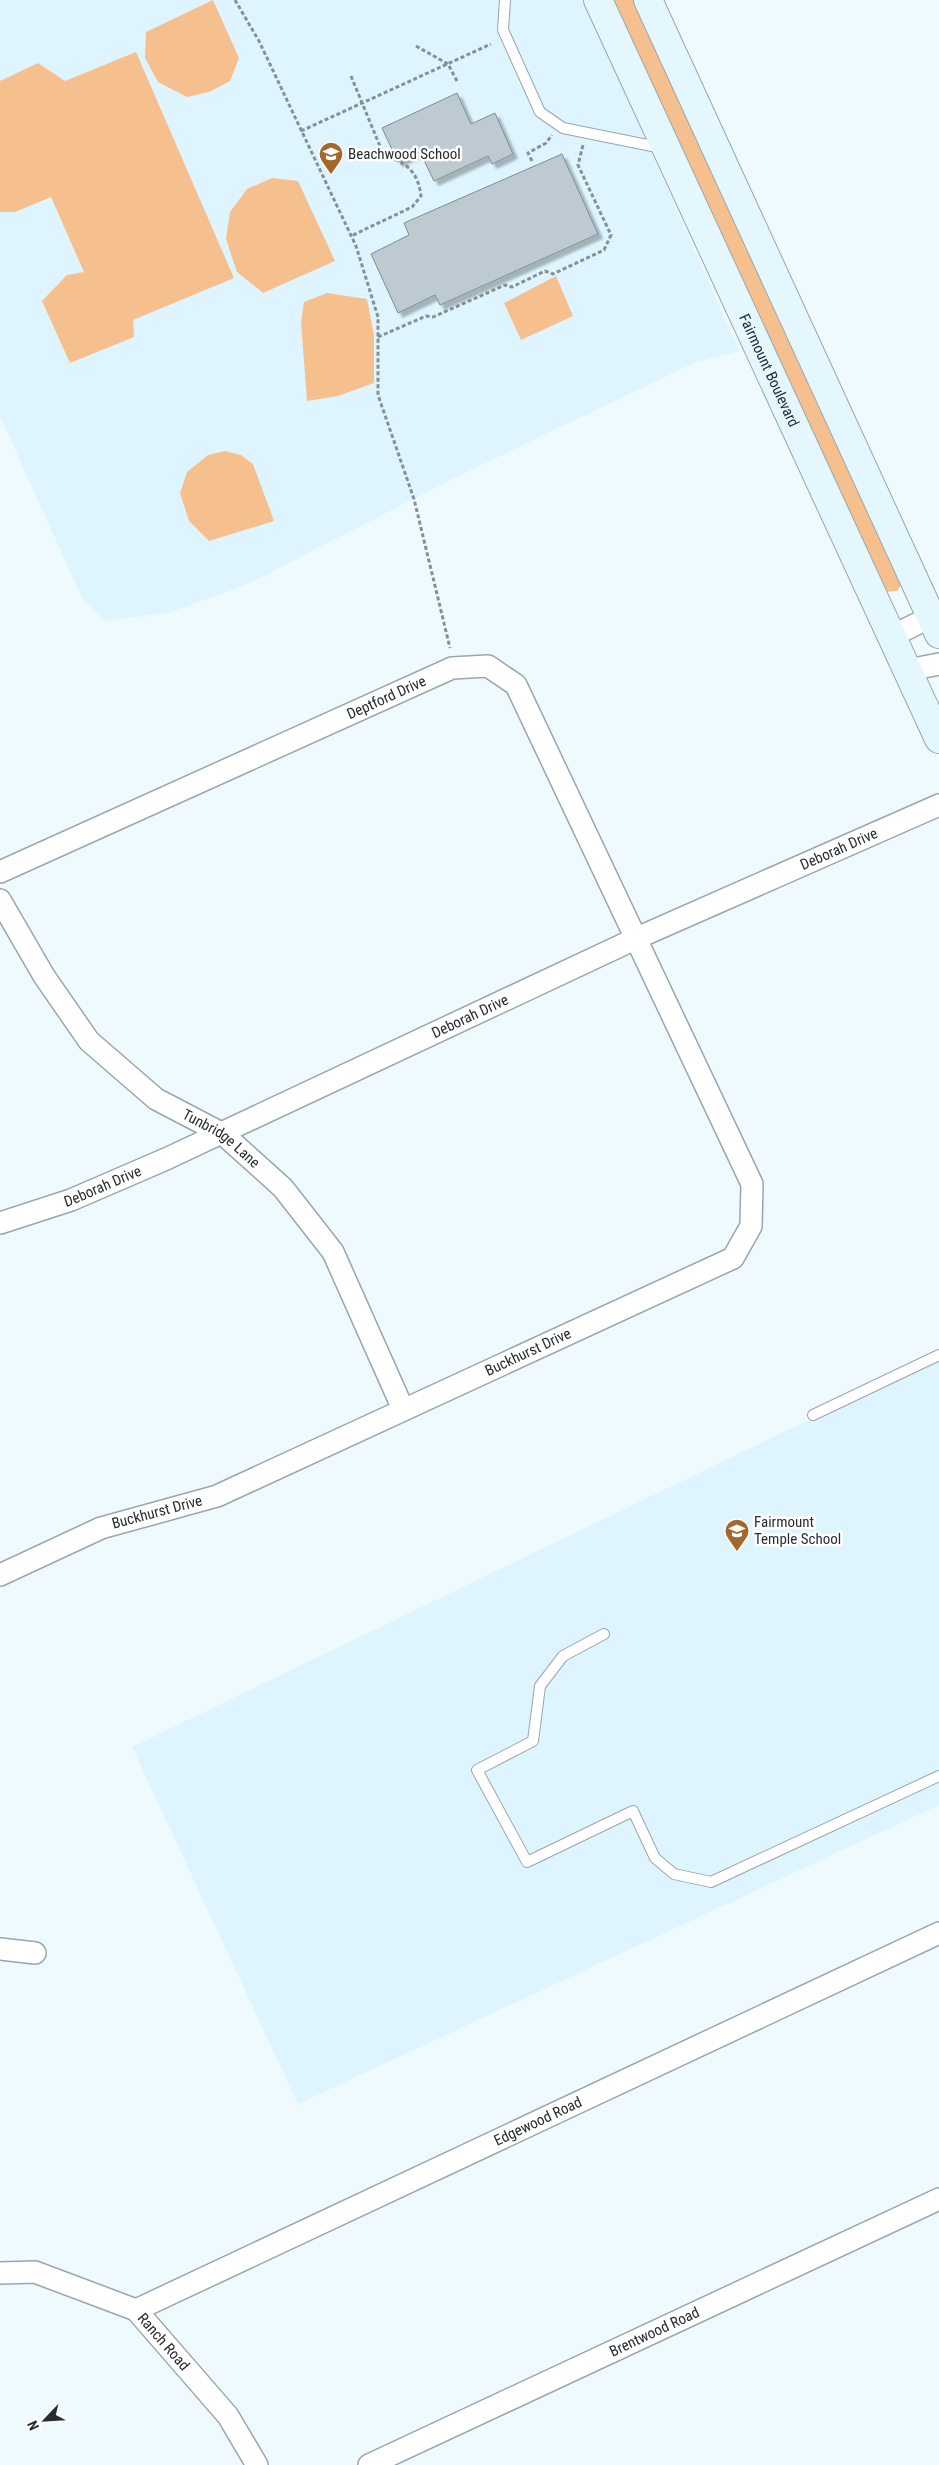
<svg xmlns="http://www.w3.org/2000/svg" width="939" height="2465" font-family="'Roboto Condensed',sans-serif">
  <defs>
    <filter id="shadow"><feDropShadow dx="4.5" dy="4.5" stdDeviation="1" flood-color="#0004"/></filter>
  </defs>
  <rect width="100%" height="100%" fill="#effaff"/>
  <path fill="#def4fe" d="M0,0h584l155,351 -43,11 -242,116 -208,107 -76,27 -65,9 -22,-21 -83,-184z
    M939,1357v448l-641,299 -166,-357z"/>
  <path fill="#f6c08e" d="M213,0l26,58 -9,23 -21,11 -22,5 -29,-15 -13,-24 1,-26z
    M607,0h31l265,582 -6,9 -13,1z
    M136,52l98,226 -101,42 1,17 -64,26 -28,-62 25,-26 17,-3 -33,-75 -36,15h-15v-131l38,-18 27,18z
    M272,178l26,3 37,80 -72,32 -26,-21 -11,-33 4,-27 17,-23z
    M556,276l17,40 -52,24 -17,-37z
    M327,293l40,6 7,36v48l-36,13 -31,5 -6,-79 3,-20z
    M225,451l16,4 12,9 21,57 -65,20 -20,-20 -9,-28 7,-21 21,-17z"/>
  <path fill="#bdcad1" stroke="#808c92" filter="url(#shadow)" d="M457,93l14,31 24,-11 18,41 -21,10 -4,-8 -54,25 -14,-29 -22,10 -16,-34z
    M562,154l36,80 -158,71 -5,-10 -37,18 -27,-59 38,-19 -5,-12z"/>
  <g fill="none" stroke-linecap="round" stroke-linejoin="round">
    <defs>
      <path id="service" d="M505,0l-2,30 37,82 23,16 99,20
        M813,1415l126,-60
        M604,1634l-41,22 -23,30 -7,55 -56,29 50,92 106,-51 22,47 19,16 37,8 228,-106"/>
      <g id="minor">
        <path d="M892,636l47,-23"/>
        <path d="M908,670l31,-6"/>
        <path id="s1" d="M0,872l452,-204 36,-2 28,19 236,499 -1,42 -18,32 -516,238 -116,32 -101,47"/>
        <path id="s2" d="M0,900l44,76 45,65 67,58 67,35 60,54 50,64 70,157"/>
        <path id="s3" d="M0,1223l71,-23 95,-41 471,-221 302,-133"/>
        <path d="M0,1949l35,4"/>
        <path id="s4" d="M0,2273l35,-1 101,38 92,106 29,49"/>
        <path id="s5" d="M136,2310l803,-377"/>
        <path id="s6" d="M369,2465l570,-266"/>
      </g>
      <g id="secondary">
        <path id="s7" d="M598,0l341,739"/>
        <path d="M648,0l291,634"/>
      </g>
    </defs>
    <use href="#service" stroke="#99a6ac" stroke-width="12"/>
    <use href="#minor" stroke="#99a6ac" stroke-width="24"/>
    <use href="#secondary" stroke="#99a6ac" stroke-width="30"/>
    <path stroke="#889094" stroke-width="3" stroke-dasharray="4 2.5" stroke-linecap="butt" d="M235,0l24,41 97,205 22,71v78l36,104 36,149
      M416,46l32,18 10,19
      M351,76l33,80c23,6 34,16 37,40l-9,11 -61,29
      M301,131l190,-87
      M532,161l-4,-8 18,-10 6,-8
      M378,337l48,-21 7,1 72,-32 7,2 33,-16 8,3 51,-24 7,-15 -33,-70 5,-20"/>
    <use href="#service" stroke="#fff" stroke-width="10"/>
    <use href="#minor" stroke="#fff" stroke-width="21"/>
    <use href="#secondary" stroke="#e4f6fe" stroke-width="28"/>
  </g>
  <defs>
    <symbol id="school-pin" viewBox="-11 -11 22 30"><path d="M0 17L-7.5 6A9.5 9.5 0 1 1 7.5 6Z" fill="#a36829" stroke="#fff"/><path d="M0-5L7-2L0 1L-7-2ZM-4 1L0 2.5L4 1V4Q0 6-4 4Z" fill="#fff"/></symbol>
  </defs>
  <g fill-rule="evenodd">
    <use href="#school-pin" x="317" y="140" width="28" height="38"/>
    <use href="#school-pin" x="723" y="1517" width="28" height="38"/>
  </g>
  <g text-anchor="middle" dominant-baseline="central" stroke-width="5" stroke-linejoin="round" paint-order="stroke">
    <g font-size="15" fill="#272d2f" stroke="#fff" text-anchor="start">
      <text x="348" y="154">Beachwood School</text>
      <text x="754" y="1522">Fairmount<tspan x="754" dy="17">Temple School</tspan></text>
    </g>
    <g font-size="15" fill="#272d2f" stroke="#fff">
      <text stroke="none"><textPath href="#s7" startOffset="408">Fairmount Boulevard</textPath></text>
      <text stroke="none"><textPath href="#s1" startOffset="424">Deptford Drive</textPath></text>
      <text stroke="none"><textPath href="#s3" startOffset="919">Deborah Drive</textPath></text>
      <text stroke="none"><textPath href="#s3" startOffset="514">Deborah Drive</textPath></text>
      <text stroke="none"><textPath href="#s2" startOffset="332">Tunbridge Lane</textPath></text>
      <text stroke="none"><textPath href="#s3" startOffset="109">Deborah Drive</textPath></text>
      <text transform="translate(528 1352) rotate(-25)">Buckhurst Drive</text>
      <text transform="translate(157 1512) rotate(-15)">Buckhurst Drive</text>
      <text stroke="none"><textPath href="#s5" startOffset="444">Edgewood Road</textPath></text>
      <text stroke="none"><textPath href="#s6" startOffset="315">Brentwood Road</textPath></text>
      <text stroke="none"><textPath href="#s4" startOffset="185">Ranch Road</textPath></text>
    </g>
  </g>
  <g transform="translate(45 2420) rotate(245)" stroke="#ffffff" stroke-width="4" paint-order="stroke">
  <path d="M0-4L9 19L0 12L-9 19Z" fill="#272d2f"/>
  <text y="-8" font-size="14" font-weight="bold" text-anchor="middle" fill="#272d2f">N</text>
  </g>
</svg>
